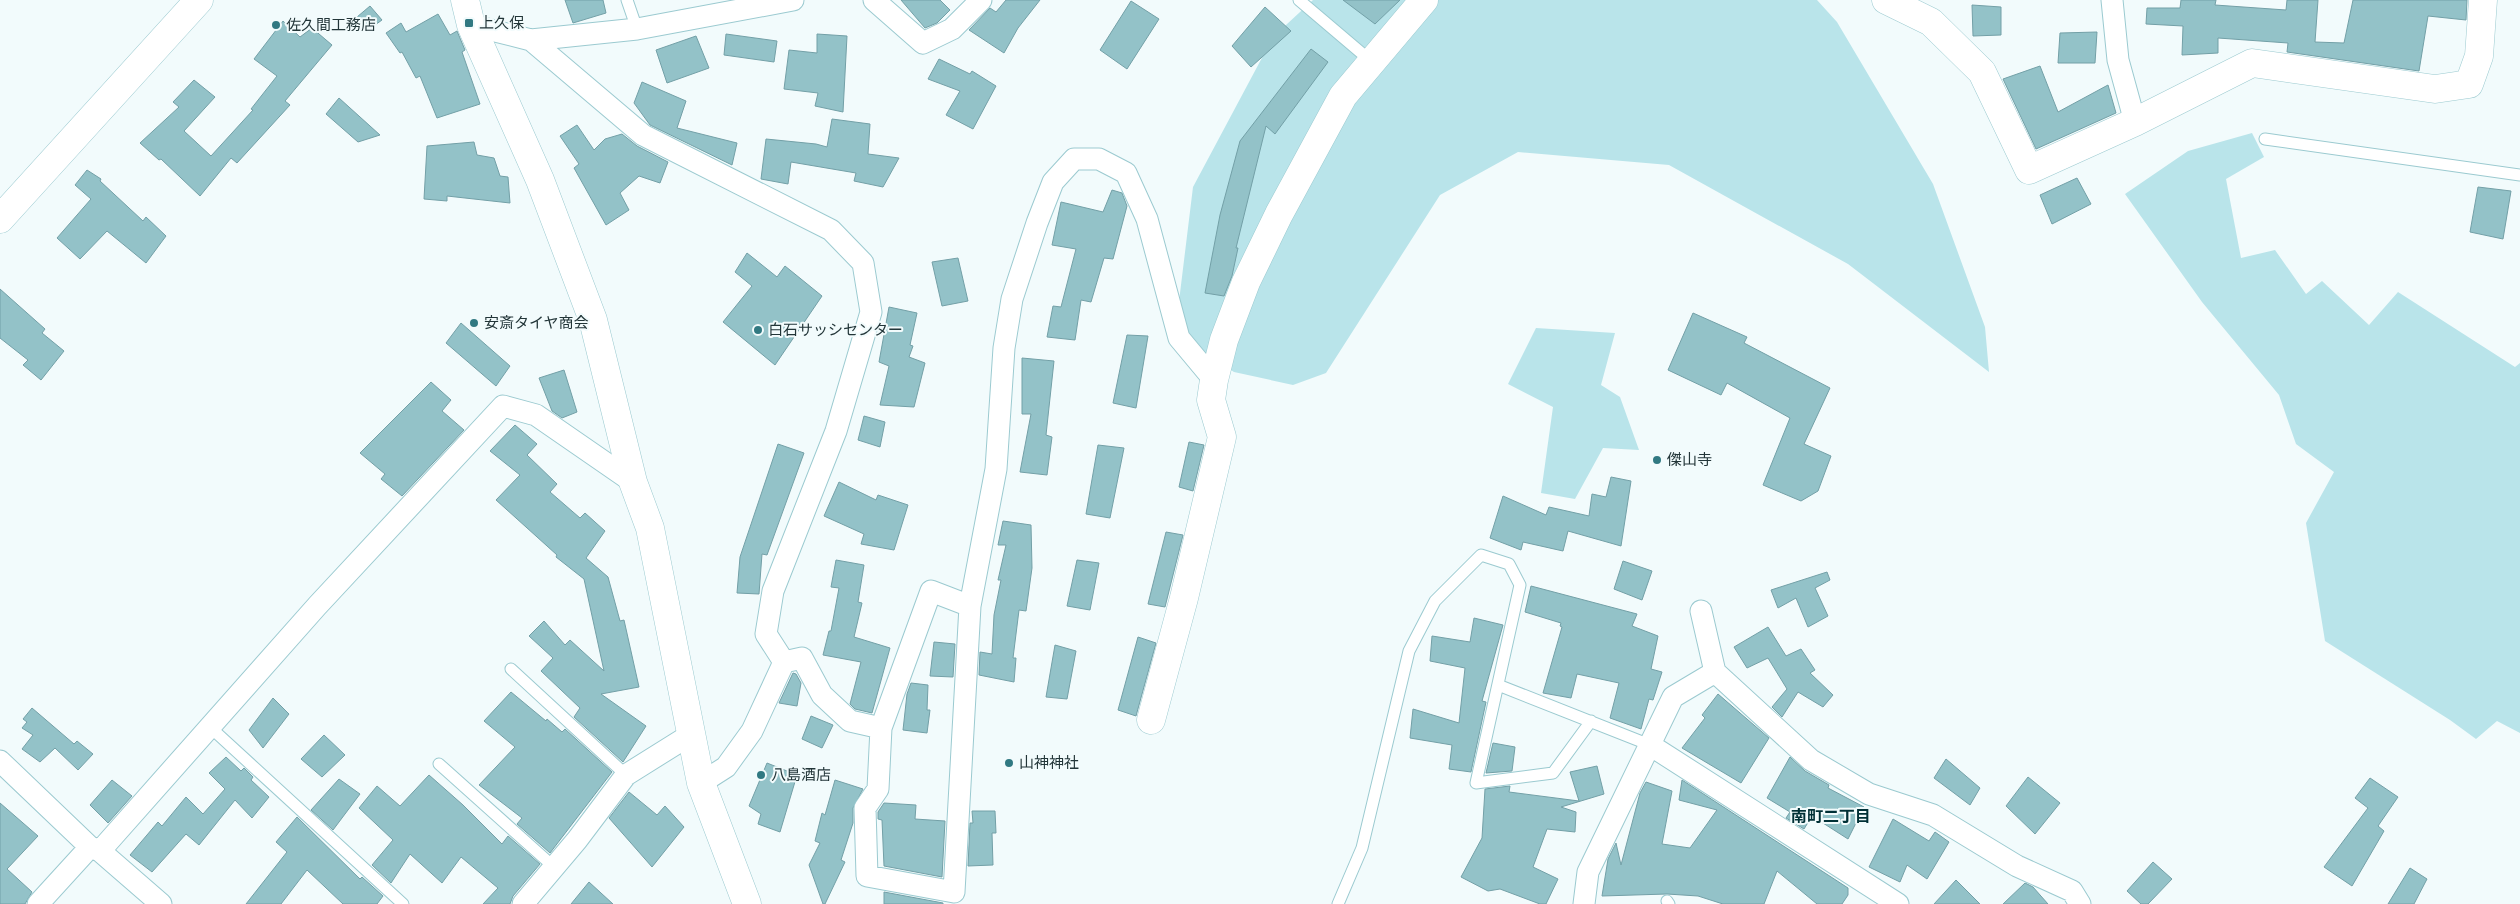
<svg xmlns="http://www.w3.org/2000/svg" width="2520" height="904" font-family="'Work Sans','Noto Sans JP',sans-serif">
  <rect width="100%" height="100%" fill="#f2fbfc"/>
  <path fill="#b9e4ea" d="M1313,0h504l20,22 96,162 52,143 4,45 -141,-108 -179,-99 -151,-13 -78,43 -114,178 -33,12 -59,-13 -59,-38 18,-147 80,-150z
    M2252,133l12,24 -38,22 15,79 34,-8 31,44 16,-13 47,44 29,-33 117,75 5,-4v370l-23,-12 -21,18 -26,-19 -125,-79 -19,-118 28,-51 -38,-28 -17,-49 -77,-93 -77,-108 63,-43z
    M1536,328l79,5 -14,52 19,12 19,53 -36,-2 -28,51 -34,-6 12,-86 -45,-23z"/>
  <path fill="#93c2c8" stroke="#73a0a7" d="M565,0h38l3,13 -33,10z
    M901,0h39l10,10 -13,13 -12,5z
    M1006,0h34l-22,28 -14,25 -35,-23 21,-22 6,4z
    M1343,0h57l-25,24z
    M2181,0h35l-1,5 71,5 1,-10h31l-3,42 29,1 9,-43h114l-1,20 -38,-4 -9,55 -132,-19 1,-9 -70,-5v15l-36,2 1,-29 -37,-2 1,-16h33z
    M1131,1l28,18 -32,50 -27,-19z
    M1972,5l29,2v28l-28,1z
    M370,6l12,14 -14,10 -11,-13z
    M1265,7l26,24 -40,36 -19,-21z
    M438,14l12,21 7,-4 8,19 -3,2 18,52 -43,14 -17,-42 -4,2 -14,-26 -2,1 -14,-20 15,-10 5,9z
    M283,21l17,16 12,-9 20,17 -47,56 5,4 -53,58 -6,-5 -31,38 -39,-37 -2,1 -19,-17 39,-36 -6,-5 21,-22 21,17 -31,34 27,25 42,-46 -2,-1 26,-33 -23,-17z
    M2097,32l-2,31h-37l2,-30z
    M726,34l51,7 -3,21 -50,-7z
    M817,34l30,2 -4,76 -28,-6 3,-13 -34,-4 5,-39 28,3z
    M696,36l13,32 -42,15 -11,-33z
    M1311,49l17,13 -53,72 -9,-8 -30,122h2l-6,28 -8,20 -19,-3 15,-78 20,-74z
    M939,59l31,15 2,-3 24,15 -23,43 -27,-14 14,-24 -32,-12z
    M2040,66l18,46 50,-27 8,28 -80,36 -33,-70z
    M642,82l44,19 -9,27 60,15 -5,22 -82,-40 -16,-22z
    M339,98l41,37 -22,7 -32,-28z
    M832,119l38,5 -2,30 31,4 -16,29 -29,-6 2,-8 -65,-11 -3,22 -27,-5 5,-40 50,5 11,3z
    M577,125l17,25 11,-11 17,-5 15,12 31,16 -8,21 -21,-7 -19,17 9,17 -23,15 -32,-57 5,-4 -19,-28z
    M474,142l3,13 17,3 6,18 8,1 2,26 -63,-7v5l-23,-2 3,-53z
    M87,170l14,9 -1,2 43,40 3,-4 20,19 -20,27 -39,-32 -27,28 -23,-21 34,-39 -16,-14z
    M2077,178l14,26 -39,20 -12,-29z
    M2478,187l33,4 -8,48 -33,-7z
    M1112,190l10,3 5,13 -14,53 -9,-1 -13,44 -10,-2 -6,40 -28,-3 6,-31 8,1 15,-58 -24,-4 9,-43 42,10z
    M747,253l30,24 8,-11 37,30 -47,69 -52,-43 29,-36 -17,-14z
    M958,258l10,43 -26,5 -10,-44z
    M0,289l45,40 -3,4 22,18 -23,29 -18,-15 5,-5 -28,-22z
    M889,307l28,6 -7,32 3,1 -4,11 16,6 -11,44 -34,-2 9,-39 -10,-4z
    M1693,313l54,24 -3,6 86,45 -26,56 27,12 -13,35 -17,10 -38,-16 27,-67 -63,-35 -6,12 -53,-25z
    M461,323l49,43 -14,20 -50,-43z
    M1127,335l21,1 -12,72 -23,-5z
    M1022,358l32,3 -8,74 6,2 -5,38 -27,-3 11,-58h-9z
    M564,370l13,42 -15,6 -10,-7 -13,-33z
    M431,382l20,18 -9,11 22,19 -62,66 -21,-17 4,-5 -25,-21z
    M864,416l21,6 -5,25 -22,-7z
    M515,425l22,19 -10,11 30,29 -7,8 30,26 5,-5 20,18 -19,27 22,19 12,44 4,-1 15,67 -38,7 45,32 -23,36 -49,-45 6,-9 -39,-37 12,-13 -24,-22 15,-15 21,24 5,-5 34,31 -20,-92 -28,-22 1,-2 -61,-55 24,-25 -30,-24z
    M1189,442l15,3 -11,46 -14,-4z
    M778,444l26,9 -37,102 -5,-1 -3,40 -22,-1 3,-36z
    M1098,445l26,3 -14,70 -24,-4z
    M1611,477l20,4 -10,65 -53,-15 -5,20 -40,-9 -2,8 -31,-12 13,-42 43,19 3,-8 40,9 3,-22 14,3z
    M839,482l37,18 2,-5 30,10 -14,45 -33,-6 3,-10 -40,-18z
    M1003,521l28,4 1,43 -6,43 -7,-1 -6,48h3l-2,24 -35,-7 1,-23 12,2 2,-39 7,-35h-3l8,-35h-8z
    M1166,532l17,3 -18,72 -17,-3z
    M836,560l28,5 -6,37 4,1 -8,34 36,11 -18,65 -17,-4 -5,-5 11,-42 -38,-7 6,-24h2l8,-43 -8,-1z
    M1077,560l22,3 -9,47 -23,-4z
    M1623,561l29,10 -10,29 -28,-11z
    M1827,572l3,8 -15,8 13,28 -20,11 -12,-29 -18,10 -7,-18z
    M1531,586l106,28 -5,12 26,10 -7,33 11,3 -9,28 -4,-1 -8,30 -31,-11 9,-35 -42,-9 -6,24 -28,-5 19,-66 -2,-1 1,-3 -36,-11z
    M1474,618l29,7 -21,76 4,1 -15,70 -22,-3 3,-24 -42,-7 3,-29 46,14 6,-55 -35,-7 2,-25 38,6z
    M1768,627l18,29 15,-7 14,21 -5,3 23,22 -10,12 -25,-15 -16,25 -10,-10 15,-18 -19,-31 -21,10 -13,-21z
    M1138,637l18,6 -20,73 -18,-6z
    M934,642l21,2 -2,33 -23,-1z
    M1055,645l21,6 -9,48 -21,-2z
    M793,673l3,1 5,9 -4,23 -18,-3z
    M911,683l17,2 -1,25h3l-3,23 -24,-3 4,-36z
    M511,692l35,29 1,-2 15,13 3,-3 47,43 -62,81 -33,-29 5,-6 -43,-33 36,-38 -31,-26z
    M1718,694l51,44 -28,45 -59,-35 23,-30 -3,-3z
    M273,698l16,16 -26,34 -14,-18z
    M32,708l42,36 3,-3 16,13 -15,16 -23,-22 -15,14 -18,-13 11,-14 -11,-7 5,-6 -4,-3z
    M811,716l22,9 -11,23 -20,-9z
    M324,735l21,20 -23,22 -21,-18z
    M1493,743l22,4 -3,24 -26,2z
    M226,757l15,14 3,-3 9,9 -2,3 18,17 -17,21 -17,-18 -36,45 -13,-11 -34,38 -22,-17 28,-33 4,4 24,-29 17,17 22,-25 -16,-16z
    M1790,757l15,14 24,14 -1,3 36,19 -16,32 -36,-23 -8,13 -18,-11 4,-6 -23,-14z
    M1946,759l34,29 -10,17 -36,-27z
    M767,763l30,12 -17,57 -22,-8 3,-10 -12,-8z
    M1597,766l7,28 -43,13 15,5 -1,20 -28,-3 -14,38 25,12 -12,25h-6l-40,-15 -12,2 -27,-14 21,-39 3,-49 25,-3 -1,6 70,9 -9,-29z
    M429,775l34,30 39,39 6,-8 32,28 -27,32 -3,8h-27l15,-16 -37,-31 -19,26 -32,-29 -19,29 -19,-18 21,-25 -34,-32 18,-22 23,20z
    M2028,777l32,26 -25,31 -29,-28z
    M2370,778l28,19 -20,29 6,5 -32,55 -28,-19 44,-59 -13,-10z
    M339,779l21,15 -27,36 -22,-20z
    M112,780l20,16 -24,27 -18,-18z
    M835,780l28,9 -10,19v15l-12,37 4,2 -20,42h-2l-14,-39 11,-22 -5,-2 7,-28 3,2z
    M1682,780l166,108v7l-6,9h-25l-40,-33 -13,33h-41l-25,-8 -31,-2 -65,2 6,-37 8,-16 5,22 19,-72 6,-11 26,9 -10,53 28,4 27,-38 -38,-10z
    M629,792l28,23 8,-9 19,21 -32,40 -43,-49z
    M0,803l38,33 -31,33 25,23 -7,12h-25z
    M884,803l32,2 -1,14 30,2 -3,56 -58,-11 -2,-46 -4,-1v-7z
    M972,811h23l1,22h-4l1,32 -25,1 2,-43h3z
    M297,817l63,62 2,-2 21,19 -6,8h-34l-36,-34 -26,34h-35l41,-52 -11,-10z
    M1893,819l36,22 6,-9 14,10 -22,37 -20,-14 -7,17 -31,-15z
    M2153,862l19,17 -24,25h-7l-14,-13z
    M2410,868l17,11 -13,25h-26z
    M1956,880l24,24h-46z
    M589,882l24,22h-42z
    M2025,883l8,4 15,17h-45z
    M884,892l59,11v1h-59z"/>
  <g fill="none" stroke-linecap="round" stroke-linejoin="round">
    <defs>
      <path id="service" d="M627,0l10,29
        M1299,0l73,62
        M2265,139l255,36
        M511,669l115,106
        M1498,685l152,60
        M210,727l193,177
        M439,764l115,103
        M1667,901l2,3
        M1338,904l24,-56 47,-197 26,-50 46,-46 28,9 11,21 -44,198 77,-10 38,-52"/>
      <path id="minor" d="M874,0l49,43 29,-14 29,-29
        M2112,0l6,60 17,62
        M471,25l60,15 106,-11 156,-29
        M531,40l112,95 188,95 32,33 8,49 -35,119 -63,160 -7,43 18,28
        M1701,611l14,61 96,88 58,34 64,21 84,51 55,25 8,13
        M784,662l18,-4 20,37 28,26 31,7 50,-137 39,15
        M881,728l-3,61 -13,19 2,68 87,16 16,-286 26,-137 8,-121 8,-49 25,-76 16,-41 21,-23h25l27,14 21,46 32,119 35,42
        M1650,745l248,159
        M0,761l90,86 10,4 61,53
        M701,783l25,-16 26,-36 32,-69
        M100,851l217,-245 186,-200 33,9 97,67
        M38,904l52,-57
        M523,904l54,-64 49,-65 64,-40
        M1584,904l4,-32 85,-175 42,-25"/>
      <path id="tertiary" d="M465,0l6,25 69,155 53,140 40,162 17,46 51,255 46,121
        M1886,0l45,22 51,50 47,98 106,-48 117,-59 183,26 34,-5 10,-28 4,-56
        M0,219l199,-219
        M1151,720l33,-122 38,-161 -11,-37 3,-20 10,-40 22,-58 33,-68 64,-118 81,-96"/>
    </defs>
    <use href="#service" stroke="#9bcad0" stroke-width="13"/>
    <use href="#minor" stroke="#9bcad0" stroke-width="23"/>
    <use href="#tertiary" stroke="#9bcad0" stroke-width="29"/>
    <use href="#service" stroke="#fff" stroke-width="11"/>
    <use href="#minor" stroke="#fff" stroke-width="21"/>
    <use href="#tertiary" stroke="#fff" stroke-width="28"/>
  </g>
  <g fill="#317982" stroke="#f2fbfc" stroke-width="2">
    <rect x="464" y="18" width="10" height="10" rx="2.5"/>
    <circle cx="276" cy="25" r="5"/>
    <circle cx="474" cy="323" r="5"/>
    <circle cx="758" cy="330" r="5"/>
    <circle cx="1657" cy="460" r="5"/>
    <circle cx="1009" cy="763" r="5"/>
    <circle cx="761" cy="775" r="5"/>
  </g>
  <g text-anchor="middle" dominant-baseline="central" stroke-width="4" stroke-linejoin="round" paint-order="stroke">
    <g font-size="15" fill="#223538" stroke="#f2fbfc" text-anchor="start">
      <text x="479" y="23">上久保</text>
      <text x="286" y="25">佐久間工務店</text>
      <text x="484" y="323">安斎タイヤ商会</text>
      <text x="768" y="330">白石サッシセンター</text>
      <text x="1667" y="460">傑山寺</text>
      <text x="1019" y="763">山神神社</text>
      <text x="771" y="775">八島酒店</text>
    </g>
    <g font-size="16" font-weight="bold" fill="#003036" stroke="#f2fbfc">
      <text x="1831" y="816">南町二丁目</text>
    </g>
  </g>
</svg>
